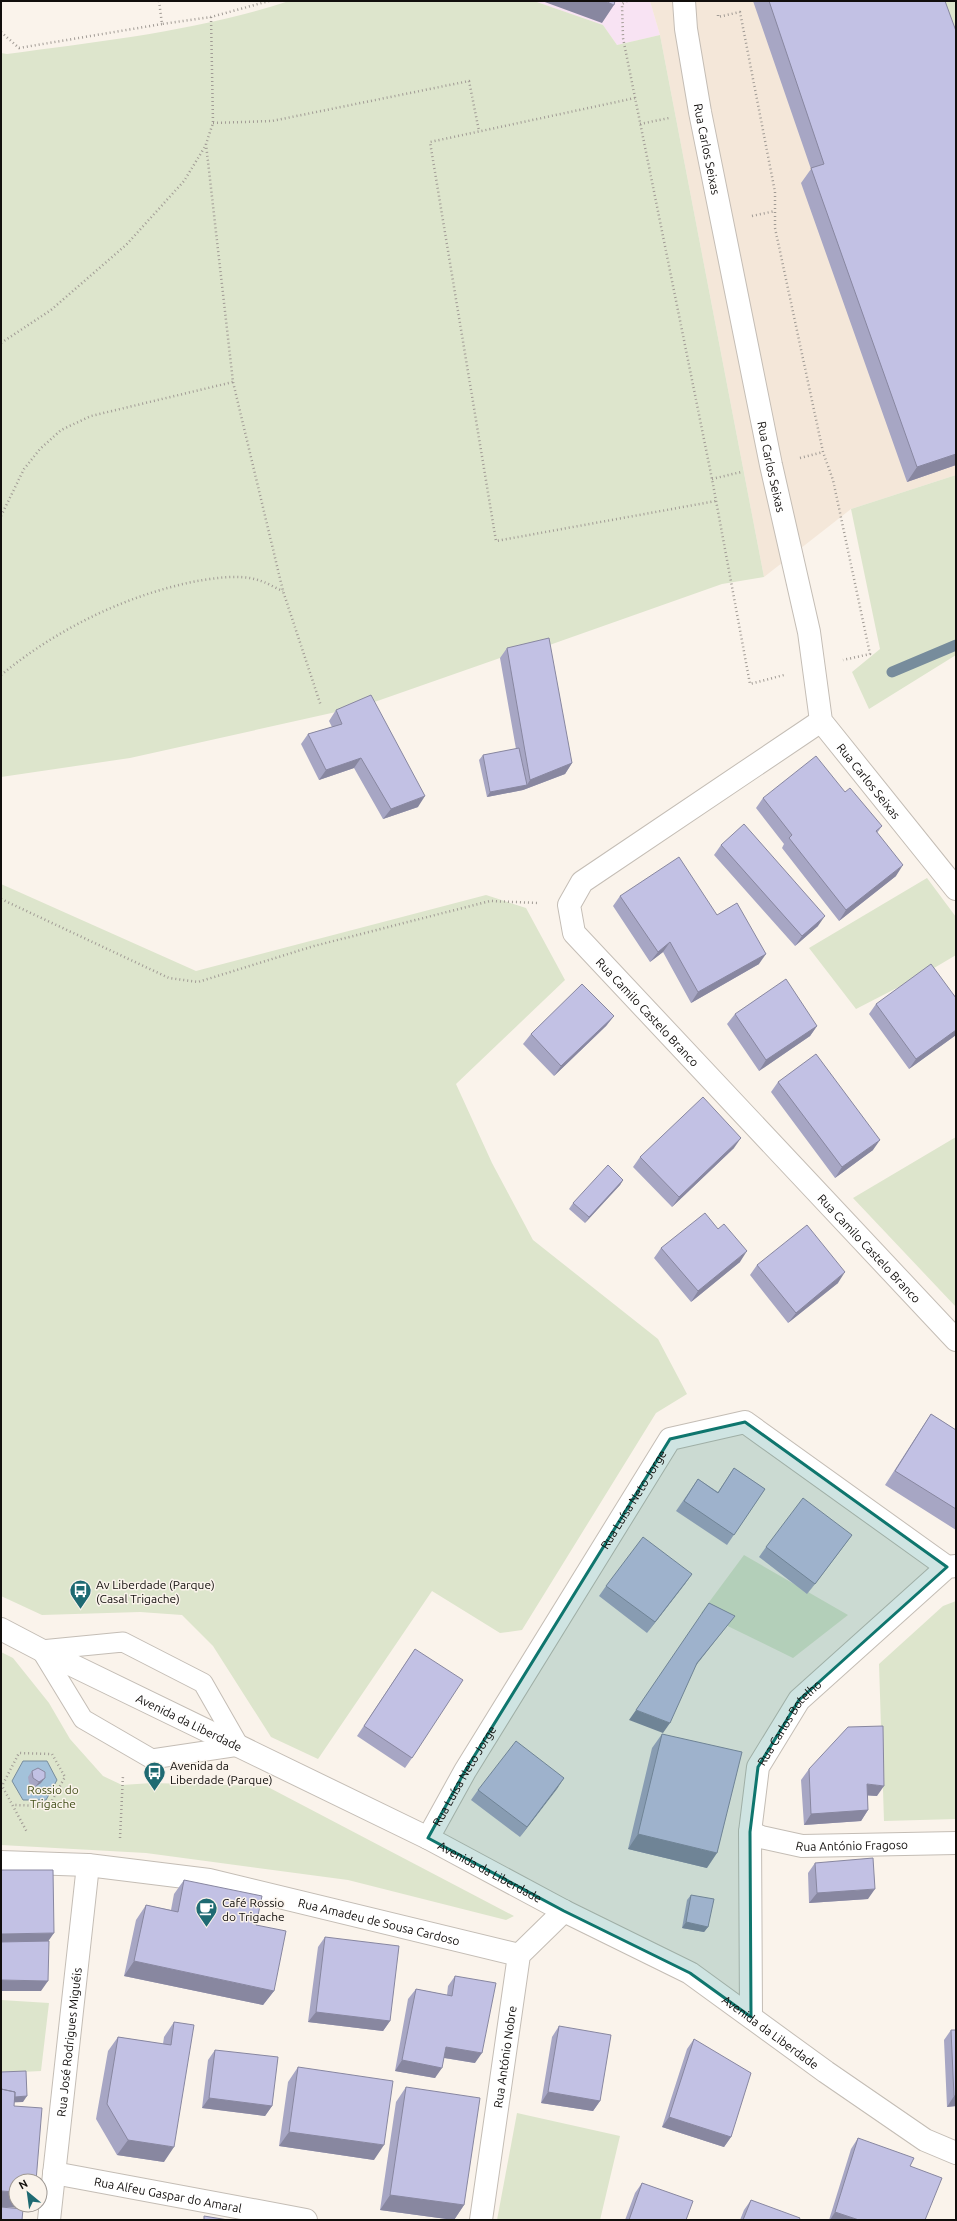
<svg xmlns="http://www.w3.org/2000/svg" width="957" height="2221" font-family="Ubuntu,sans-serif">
  <rect width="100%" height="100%" fill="#faf3eb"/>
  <path fill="#f8e3f3" d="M534,1h116l10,34 -43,10 -14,-20z"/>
  <path fill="#f4e7d9" d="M650,1h275l31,72v402l-105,34 -87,68 -104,-542z"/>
  <path fill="#dde5cc" d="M289,1h245l69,24 14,20 43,-10 104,542 -42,7 -181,64 -41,10 -137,48 -233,52 -129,19v-724l6,1c95,-13 191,-23 282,-53z
    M925,1h31v72z
    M956,475v180l-87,54 -17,-37 28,-23 -29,-140z
    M927,878l29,39v38l-32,19 -68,35 -47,-61z
    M1,884l195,87 290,-76 40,13 39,72 -109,104 36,79 41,77 125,99 29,55 -31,19 -134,217 -22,3 -68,-42 -114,168 -47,-22 -58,-91 -31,-31 -42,-3 -98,3 -41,-19z
    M956,1137v170l-103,-109z
    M744,1555l104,60 -55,43 -92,-45z
    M956,1601v218l-72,2 -5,-157 64,-58z
    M1,1652l12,6 36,45 21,36 33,37 19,9 30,-2 114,3 248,130 -8,4 -158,-40 -202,-27 -145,-8z
    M1,2000l48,3 -8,68 -40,2z
    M517,2113l103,23 -20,84h-103z"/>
  <path fill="#a3c2da" stroke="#778c9c" d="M23,1761h24l10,19 -11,20h-23l-11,-19z"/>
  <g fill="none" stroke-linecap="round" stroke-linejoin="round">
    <path stroke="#778c9c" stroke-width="11" d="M892,672l64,-27"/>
    <defs>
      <path id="lane" d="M123,1642l80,41 36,63 -87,13 -69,-40 -42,-69z"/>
      <g id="street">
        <path id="s1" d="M684,1l2,28 14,83 71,353 38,167 12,89 135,168"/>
        <path id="s2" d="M821,721l-239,161 -13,23 5,28 382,407"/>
        <path id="s3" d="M750,1832l11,5 41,9 154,-3"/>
        <path id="s4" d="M428,1838l37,-67 205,-332 75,-17 202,145"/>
        <path id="s5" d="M1,1862l87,3 121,15 310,75"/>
        <path id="s6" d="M751,2017l-1,-185 8,-65 41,-67 148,-133 9,-1"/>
        <path id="s7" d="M54,2173l252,47"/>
        <path id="s8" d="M49,2220l39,-355"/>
        <path id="s9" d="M481,2220l38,-265 45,-44"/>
      </g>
      <g id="secondary">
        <path id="s10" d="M1,1629l40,21 387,188 136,73 126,62 136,99 99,68 31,13"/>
      </g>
    </defs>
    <use href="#lane" stroke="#c4bdb5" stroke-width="21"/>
    <use href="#street" stroke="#c4bdb5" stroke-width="24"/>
    <use href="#secondary" stroke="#c4bdb5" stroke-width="24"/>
    <path stroke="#a19b95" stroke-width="2.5" stroke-dasharray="1 3" stroke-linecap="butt" d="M159,1l3,23 49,-7 58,-16
      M627,1l-5,3 1,34 89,441 38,205 34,-9
      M718,15v2l22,-5 35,180v36l48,224 10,28 37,174 -27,6
      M211,17l2,106 -7,21 27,238 50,209 38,115
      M1,32l18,16 143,-24
      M635,98l-205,44 66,399 220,-40
      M213,123l59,-2 197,-40 10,50
      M640,124l29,-6
      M752,216l23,-5
      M1,343l50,-33 76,-66 57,-63 22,-36
      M800,458l23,-6
      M712,479l29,-7
      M1,516l23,-47 16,-20 21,-19 30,-14 142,-34
      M1,675c56,-46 125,-80 196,-94 19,-3 42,-7 61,-1 8,2 17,8 25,11
      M1,899l168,79 29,4 116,-36 176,-45 49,2
      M1,1784l26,48
      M3,1784l16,-31 33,1 13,23 -16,29 -35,-1
      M120,1838l3,-63"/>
    <use href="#lane" stroke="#fff" stroke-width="19"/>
    <use href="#street" stroke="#fff" stroke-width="22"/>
    <use href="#secondary" stroke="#fff" stroke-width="22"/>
  </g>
  <path fill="#a7a6c4" d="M753,1h192l11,464 -49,17 -106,-299 10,-14z
    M507,648l65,115 -7,11 -42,16 -36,7 -8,-37 4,-5 33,-6 -16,-91z
    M336,710l82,97 -35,12 -29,-51 -35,12 -18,-36 7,-10 24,-7 -3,-6z
    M845,792l37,34 -5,7 19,43 -57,45 -57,-73 2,-4 -28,-36 7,-10z
    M721,845l97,81 -23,20 -81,-91z
    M620,896l97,19 42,49 -68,39 -28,-51 -13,10 -37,-56z
    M876,1004l80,31 -47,34 -40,-55z
    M735,1014l82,12 -7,10 -51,35 -32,-47z
    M614,1016l-8,10 -52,50 -31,-32 8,-10z
    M778,1082l95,68 -38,28 -64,-86z
    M734,1148l-62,59 -39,-40 7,-10z
    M623,1180l-3,5 -35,38 -16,-14 4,-6z
    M661,1248l79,14 -49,40 -37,-44z
    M757,1265l81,18 -50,40 -38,-48z
    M931,1414l25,16v100l-71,-45 36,-56z
    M734,1468l31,21 -38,56 -51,-34 22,-32 20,13z
    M852,1535l-45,59 -48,-37 7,-10z
    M692,1574l-45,59 -48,-37 7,-10z
    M415,1649l-3,109 -7,10 -48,-32z
    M662,1734l45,134 -79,-19 24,-101z
    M809,1769l68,27 -10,-1 1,15 -7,11 -57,4 -3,-45z
    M32,1771l9,12 -6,4 -6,-4 -1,-6z
    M564,1778l-44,59 -49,-37 7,-10z
    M815,1863l53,36 -59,4 -1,-30z
    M184,1880l72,45 18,66 -11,14 -139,-29 12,-56 10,-15 25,5 3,-16z
    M691,1895l17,32 -4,5 -22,-4 5,-28z
    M325,1937l65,84 -7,10 -75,-9 10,-75z
    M455,1976l20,87 -31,-5 -9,20 -40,-7 13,-72 8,-10 31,6 1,-9z
    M174,2022l-10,140 -47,-7 -21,-36 12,-68 10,-14 45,7 1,-7z
    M559,2026l41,75 -7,10 -52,-8 11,-66z
    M951,2030h5v76l-9,1 -3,-67z
    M694,2039l37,98 -7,10 -62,-20 25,-78z
    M215,2050l57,56 -7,10 -63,-8 6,-48z
    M298,2067l76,93 -95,-14 9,-64z
    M406,2087l58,118 -10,15 -74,-10 16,-108z
    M858,2138l52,28 15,54h-96l22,-71z
    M642,2183l44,37h-61l10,-27z
    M751,2200l48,20h-59l4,-10z"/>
  <path fill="#8887a0" d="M542,1h63l9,4 -12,18z
    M956,454v11l-49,17 10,-15z
    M361,758l-7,10 -35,12 7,-10z
    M572,763l-7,11 -42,16 -36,7 3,-5 37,-7 3,-5z
    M425,796l-7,11 -35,12 8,-10z
    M903,865l-7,11 -57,45 7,-11z
    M825,916l-7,10 -23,20 7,-10z
    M670,942l-7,10 -13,10 8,-10z
    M766,954l-7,10 -68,39 7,-11z
    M614,1016l-8,10 -52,50 7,-10z
    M817,1026l-7,10 -51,35 7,-11z
    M956,1030v5l-47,34 7,-10z
    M741,1138l-7,10 -62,59 7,-10z
    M880,1140l-7,10 -38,28 7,-11z
    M623,1180l-3,5 -35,38 4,-6z
    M747,1251l-7,11 -49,40 7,-11z
    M845,1272l-7,11 -50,40 8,-10z
    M852,1535l-8,10 -37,49 8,-10z
    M692,1574l-7,10 -38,49 8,-11z
    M735,1616l-8,10 -37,47 7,-10z
    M636,1710l34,13 -7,10 -34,-13z
    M45,1778l-4,5 -6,4 4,-5z
    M564,1778l-7,11 -37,48 7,-10z
    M867,1784l17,2 -7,10 -18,-1z
    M868,1810l-7,11 -57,4 7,-11z
    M638,1834l79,19 -10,15 -79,-19z
    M875,1889l-7,10 -59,4 8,-10z
    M686,1922l22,5 -4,5 -22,-4z
    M54,1933l-7,10 -46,1v-10z
    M134,1961l140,30 -11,14 -139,-29z
    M1,1980l47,1 -7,10h-40z
    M316,2012l74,9 -7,10 -75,-9z
    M446,2047l36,6 -7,10 -36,-6z
    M402,2060l40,8 -7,10 -40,-7z
    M548,2092l52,9 -7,10 -52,-8z
    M27,2096l-4,6 -22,1v-6z
    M954,2096h2v10l-9,1z
    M209,2098l63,8 -7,10 -63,-8z
    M669,2117l62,20 -7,10 -62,-20z
    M289,2132l95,13 -10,15 -95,-14z
    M128,2140l46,7 -10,15 -47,-7z
    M1,2191l15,1v13h12l-3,3 -24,-1z
    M390,2195l74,10 -10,15 -74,-10z
    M835,2212l24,8h-29z"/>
  <path fill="#c2c1e4" stroke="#8887a0" d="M605,1h10l-1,4z
    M769,1h176l11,30v423l-39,13 -106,-299 13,-4z
    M549,638l23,125 -42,17 -23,-132z
    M371,695l54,101 -34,13 -30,-51 -35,12 -18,-36 34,-10 -6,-14z
    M519,748l8,37 -37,7 -7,-37z
    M816,756l29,36 5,-4 32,38 -6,5 27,34 -57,45 -57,-72 3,-3 -29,-37z
    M744,824l81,92 -23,20 -81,-91z
    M679,857l38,58 20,-12 29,51 -68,38 -28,-50 -12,10 -38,-56z
    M931,964l25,34v32l-40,29 -40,-55z
    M786,979l31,47 -51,34 -31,-46z
    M582,984l32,32 -53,50 -30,-32z
    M816,1054l64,86 -38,27 -64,-85z
    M703,1097l38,41 -62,59 -39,-40z
    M608,1165l15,15 -34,37 -16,-14z
    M705,1213l13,16 6,-5 23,27 -49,40 -37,-43z
    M807,1225l38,47 -49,41 -39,-48z
    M931,1414l25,16v79l-61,-38z
    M734,1468l31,21 -31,46 -50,-34 14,-22 20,14z
    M803,1498l49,37 -37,49 -49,-37z
    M643,1537l49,37 -37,48 -49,-36z
    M709,1603l26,13 -38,47 -27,60 -34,-13z
    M415,1649l48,31 -51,78 -48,-32z
    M883,1726l1,60 -17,-2 1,26 -57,4 -2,-45 39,-42z
    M662,1734l80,18 -25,101 -79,-19z
    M516,1741l48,37 -37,49 -49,-37z
    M38,1768l7,4v6l-6,4 -6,-4 -1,-7z
    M873,1858l2,31 -58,4 -2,-30z
    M1,1870h52l1,63 -53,1z
    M184,1880l78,16 -6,29 30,6 -12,60 -140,-30 12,-56 32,7z
    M691,1895l23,4 -6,28 -22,-5z
    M325,1937l74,9 -9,75 -74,-9z
    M49,1941l-1,40 -47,-1v-38z
    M455,1976l41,7 -14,70 -36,-6 -4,21 -40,-8 14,-71 36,7z
    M174,2022l20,3 -20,122 -46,-7 -21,-36 11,-67 53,8z
    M559,2026l52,9 -11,66 -52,-9z
    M951,2030h5v66h-2z
    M694,2039l57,34 -20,64 -62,-20z
    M215,2050l63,7 -6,49 -63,-8z
    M298,2067l95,14 -9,64 -95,-13z
    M26,2071l1,25 -12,1v-5l-14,-3v-17z
    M406,2087l74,11 -16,107 -74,-10z
    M1,2089l14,3 -1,14 28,2 -6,73h-20v11l-15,-1z
    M858,2138l56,20 -4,8 32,12 -17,42h-66l-24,-8z
    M642,2183l51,18 -7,19h-57z
    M751,2200l49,18 -1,2h-56z
    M1,2207l22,2 -1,11h-21z
    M204,2216l24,4h-24z"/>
  <path fill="#0f766e" fill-opacity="0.2" stroke="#0f766e" stroke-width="3" stroke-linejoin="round" d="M745,1422l202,145 -148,133 -41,67 -8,65 1,185 -61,-44 -126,-62 -136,-73 37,-67 205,-332z"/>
  <defs>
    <symbol id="bus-pin" viewBox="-11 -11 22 30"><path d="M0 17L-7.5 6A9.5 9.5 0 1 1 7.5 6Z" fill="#1e6a72" stroke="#faf3eb"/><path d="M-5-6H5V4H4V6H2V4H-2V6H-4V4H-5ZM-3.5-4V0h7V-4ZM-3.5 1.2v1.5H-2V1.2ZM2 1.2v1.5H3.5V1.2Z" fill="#fff"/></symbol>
    <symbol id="cafe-pin" viewBox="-11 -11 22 30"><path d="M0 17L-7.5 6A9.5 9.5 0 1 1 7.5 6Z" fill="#1e6a72" stroke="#faf3eb"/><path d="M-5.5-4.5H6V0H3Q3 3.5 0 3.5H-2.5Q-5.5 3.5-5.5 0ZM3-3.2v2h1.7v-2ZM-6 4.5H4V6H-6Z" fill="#fff"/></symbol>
  </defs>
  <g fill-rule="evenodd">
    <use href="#bus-pin" x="68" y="1578" width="25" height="34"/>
    <use href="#bus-pin" x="142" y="1760" width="25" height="34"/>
    <use href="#cafe-pin" x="194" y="1896" width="25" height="34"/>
  </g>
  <g text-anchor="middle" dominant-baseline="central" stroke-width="3" stroke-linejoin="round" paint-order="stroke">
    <g font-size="12" fill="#110e0c" stroke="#faf3eb">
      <text stroke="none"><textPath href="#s1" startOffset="150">Rua Carlos Seixas</textPath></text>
      <text stroke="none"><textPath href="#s1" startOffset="474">Rua Carlos Seixas</textPath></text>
      <text stroke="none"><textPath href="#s1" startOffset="810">Rua Carlos Seixas</textPath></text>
      <text stroke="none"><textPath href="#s2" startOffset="451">Rua Camilo Castelo Branco</textPath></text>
      <text stroke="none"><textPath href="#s2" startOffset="775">Rua Camilo Castelo Branco</textPath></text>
      <text stroke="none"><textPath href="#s4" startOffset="396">Rua Luísa Neto Jorge</textPath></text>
      <text stroke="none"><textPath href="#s10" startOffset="210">Avenida da Liberdade</textPath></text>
      <text stroke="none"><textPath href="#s6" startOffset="305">Rua Carlos Botelho</textPath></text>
      <text stroke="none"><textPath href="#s4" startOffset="72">Rua Luísa Neto Jorge</textPath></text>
      <text stroke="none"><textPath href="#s3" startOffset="104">Rua António Fragoso</textPath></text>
      <text stroke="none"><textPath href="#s10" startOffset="546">Avenida da Liberdade</textPath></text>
      <text stroke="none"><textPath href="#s5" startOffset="384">Rua Amadeu de Sousa Cardoso</textPath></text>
      <text stroke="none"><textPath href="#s10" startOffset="870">Avenida da Liberdade</textPath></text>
      <text stroke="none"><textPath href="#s8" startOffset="179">Rua José Rodrigues Miguéis</textPath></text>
      <text stroke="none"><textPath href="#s9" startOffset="165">Rua António Nobre</textPath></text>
      <text stroke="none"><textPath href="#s7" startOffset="116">Rua Alfeu Gaspar do Amaral</textPath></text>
    </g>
    <g font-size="12" fill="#110e0c" stroke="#faf3eb" text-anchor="start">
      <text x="96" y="1584">Av Liberdade (Parque)<tspan x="96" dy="14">(Casal Trigache)</tspan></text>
      <text x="170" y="1765">Avenida da<tspan x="170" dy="14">Liberdade (Parque)</tspan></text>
      <text x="222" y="1902">Café Rossio<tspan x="222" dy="14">do Trigache</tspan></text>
    </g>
    <g font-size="12" fill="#45521d" stroke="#faf3eb">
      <text x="53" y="1789">Rossio do<tspan x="53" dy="14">Trigache</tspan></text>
    </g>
  </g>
  <rect width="957" height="2221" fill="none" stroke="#110e0c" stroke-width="4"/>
  <g transform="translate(28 2193) rotate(331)"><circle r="19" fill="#faf3eb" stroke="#9d9792"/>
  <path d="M0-3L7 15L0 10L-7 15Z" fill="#1e6a72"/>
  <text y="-6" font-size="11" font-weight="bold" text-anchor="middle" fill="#110e0c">N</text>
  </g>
</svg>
